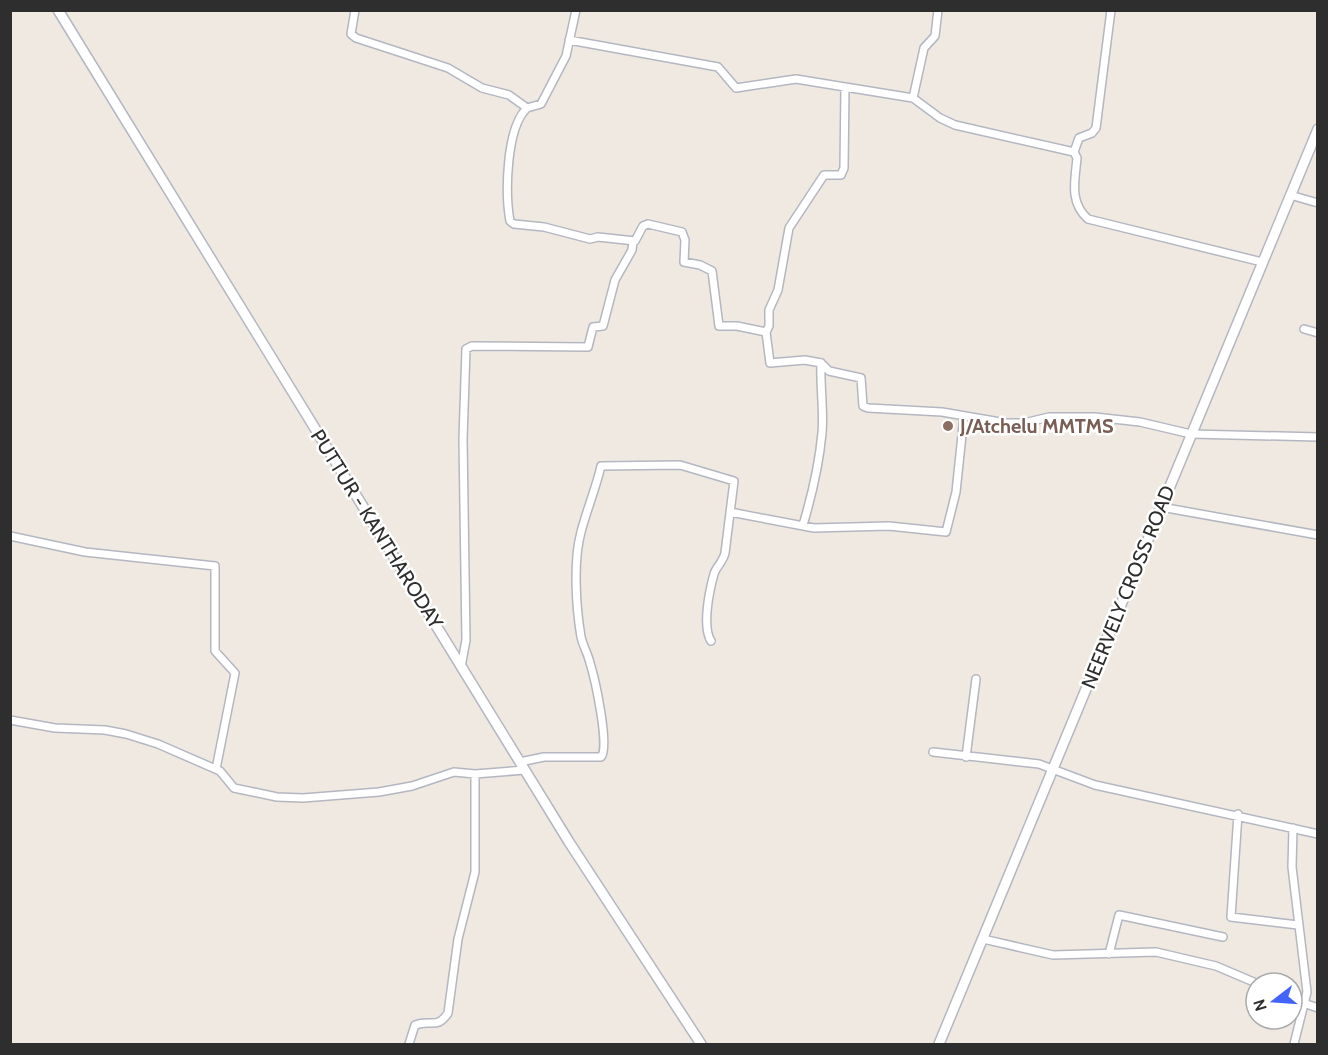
<svg xmlns="http://www.w3.org/2000/svg" width="1328" height="1055" font-family="Cabin,sans-serif">
  <rect width="100%" height="100%" fill="#efe9e1"/>
  <g fill="none" stroke-linecap="round" stroke-linejoin="round">
    <defs>
      <path id="street" d="M355,10l-4,24 5,4 92,30 34,20 27,7 18,13 14,-4 25,-48 10,-46
        M569,40l149,27 18,21 60,-9 49,8 68,11 27,20 15,7 119,27 3,6c-2,23 -8,44 11,61l174,43
        M913,98l11,-50 11,-12 3,-26
        M527,108c-21,20 -22,85 -17,113l4,3 30,3 46,12 8,-2 37,4 8,-15 5,-2 34,8 3,8 -1,22 16,3 12,6 7,55h18l29,6
        M1074,152l5,-14 13,-5 4,-5 15,-118
        M1290,195l28,8
        M1304,329l14,4
        M821,363l8,8 32,7 2,28 5,2 74,4 64,11h18l25,-6h46l45,5 51,12 127,3
        M1161,507l157,28
        M730,512l84,16 75,-2 57,6 10,-40 8,-76
        M803,525c9,-30 16,-60 19,-92 2,-21 -2,-47 -1,-70l-16,-3 -35,3 -4,-31 3,-6v-16l9,-20 11,-62 35,-53h17l3,-7 1,-81
        M10,536l75,16 130,14v85l20,22 -19,96
        M461,667l5,-27 -3,-201 3,-90 6,-3 116,1 5,-20 10,-1 12,-46 17,-30 1,-9
        M10,720l45,8 50,2 21,4 32,10 62,27 14,17 43,9 26,1 76,-6 33,-6 42,-14 21,2 50,-4
        M933,752l106,12 56,21 223,49
        M966,757l10,-78
        M520,762l24,-5h57c9,-10 -6,-78 -11,-94 -2,-9 -7,-17 -9,-26 -5,-30 -8,-76 0,-105 6,-23 15,-44 20,-66l79,-1 54,16 -9,72c-2,9 -9,14 -11,21 -5,18 -12,53 -3,67
        M1238,814l-7,103 67,8
        M1293,828l-1,39 15,125 -13,52
        M983,939l70,16 103,-3 60,14 40,17
        M1109,954l10,-39 104,22
        M1292,999l26,9
        M409,1044l6,-19c16,-6 22,5 33,-12l10,-74 17,-67v-98"/>
      <path id="secondary" d="M58,10l511,832 132,202
        M939,1044l379,-915"/>
    </defs>
    <use href="#street" stroke="#b4b7c1" stroke-width="10"/>
    <use href="#secondary" stroke="#b4b7c1" stroke-width="12"/>
    <use href="#street" stroke="#fff" stroke-width="7"/>
    <use href="#secondary" stroke="#fff" stroke-width="9"/>
  </g>
  <circle fill="#8d6e63" stroke="#fff" stroke-width="2" cx="948" cy="426" r="6"/>
  <g text-anchor="middle" dominant-baseline="central" stroke-width="5" stroke-linejoin="round" paint-order="stroke">
    <g font-size="20" font-weight="bold" fill="#785e54" stroke="#fff" text-anchor="start">
      <text x="960" y="426">J/Atchelu MMTMS</text>
    </g>
    <g font-size="20" fill="#2e2e2e" stroke="#fff">
      <text transform="translate(377 529) rotate(58)">PUTTUR - KANTHARODAY</text>
      <text transform="translate(1128 587) rotate(-68)">NEERVELY CROSS ROAD</text>
    </g>
  </g>
  <rect width="1328" height="1055" fill="none" stroke="#2e2e2e" stroke-width="24"/>
  <g transform="translate(1274 1001) rotate(253)"><circle r="28" fill="#ffffff" stroke="#ababab" stroke-width="1.5"/>
  <path d="M0-4.5L10 22L0 15L-10 22Z" fill="#4264fb"/>
  <text y="-9" font-size="16" font-weight="bold" text-anchor="middle" fill="#2e2e2e">N</text>
  </g>
</svg>
